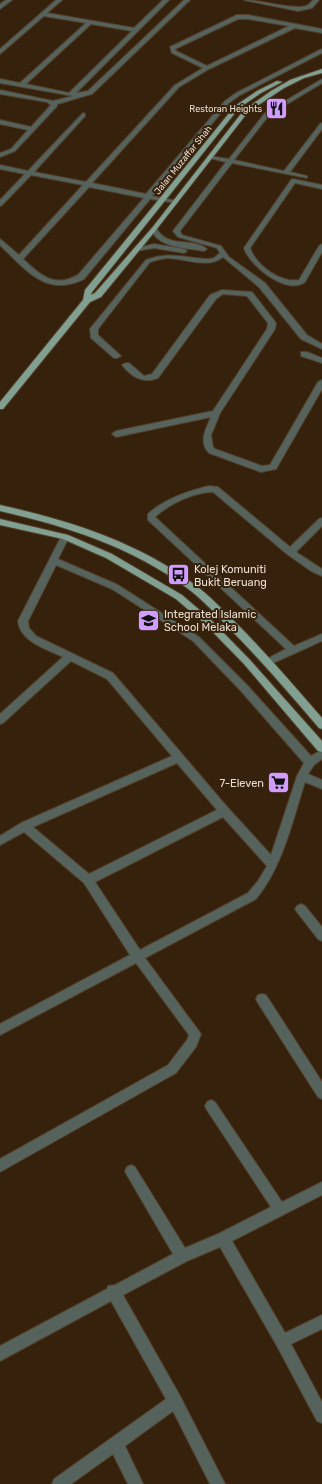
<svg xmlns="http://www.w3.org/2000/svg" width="322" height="1484" font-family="Rubik,sans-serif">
  <rect width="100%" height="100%" fill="#36220c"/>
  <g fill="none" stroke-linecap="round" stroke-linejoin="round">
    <defs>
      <path id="minor" d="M6,0h6l-12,9v-5z
        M56,0h6l-15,13 87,15 29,-28h6l-93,93 12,-2 96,-91h6l-98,94c-12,3 -22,7 -35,10v2l-42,45 -15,6v-4l11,-4 17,-19 -28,-6v-4l31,7 20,-22 -4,-3 -47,-8v-4l53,11 20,-5 -73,-13v-4l20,4 66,-60 -42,-7 -44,38v-5zM91,24l41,7 -63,62 -43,-9z
        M244,0c18,0 48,10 62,6 3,-1 5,-4 7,-6h6l-7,8 -14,3z
        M237,15h11l74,14v4l-27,-5 -86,41 -30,18 -87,96 54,11 79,-93 11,-8 84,-43 2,-1v4l-82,42 -11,8 -77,93 25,5v2l-27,-4 -66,80c-38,19 -59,-10 -84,-34v-6l19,16 64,-70 -52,-10 -29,30 -2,1v-6l25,-26 -25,-5v-4l28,6 55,-58 2,1v2l-51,56 52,10 89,-97 28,-17 -31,-15 -2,-6zM238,19h10l41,7 -82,40 -31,-15 -1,-2zM89,187l55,11 -66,77c-24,13 -37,1 -55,-16z
        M322,79v4l-53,32 -35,45 50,11 36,-47 2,-1v6l-32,43 17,4v2l-75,-15 -52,68 2,4 39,11 8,11 36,26 42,52 15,9v5l-21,-10 -42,-52 -36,-30c-15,12 -36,2 -54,1 -6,0 -12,2 -19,4l-52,67v6l23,21 -4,2h-3l-23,-20 -1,-9 56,-69c23,-9 39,-2 63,-1l5,-1 6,-5 -3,-5 -39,-11 -5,-6 53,-69 -17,-4v-2l20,3 36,-46z
        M293,179l29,6v4l-27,-6 -45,65c6,17 30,35 49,32l20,-34 3,-2v8l-17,30c-18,14 -56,-17 -61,-34l47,-68z
        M154,227l2,1c12,21 36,9 51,21l-3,2c-17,-3 -47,-3 -53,-22z
        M154,244l30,5 3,2 -3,2 -30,-5 -18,3 -3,-2z
        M222,290l30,2 24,31 -1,6 -55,84 -9,22 2,12 2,2 47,17 8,-1 48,-83 4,-2v9l-46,80 -15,3 -52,-19c-11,-11 -3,-24 2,-36l-95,20 -4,-3 4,-3 97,-20 54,-82 1,-6 -21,-27 -24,-2 -7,5 -58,79c-15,6 -26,-1 -36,-13l4,-2h3l15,13 8,-2 58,-79z
        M301,352h6l15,6v5l-21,-7z
        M209,486l9,1 72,60 29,-28 3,-1v8l-26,26 26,17v7l-11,-5 -24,-17 -74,-62c-19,0 -44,12 -58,25l139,129 28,-12v7l-51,23h-6l-2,-2 2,-2 21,-11 -138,-129v-6c16,-15 40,-23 61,-28z
        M65,534l4,3 -11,22 60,26 81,52 48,48 64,71 11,-6v9l-8,6 -6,9 14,6v9l-17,-7c-13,40 -22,84 -49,117l-111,59 56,76 -5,13 -20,26 -176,99v-13l168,-94 19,-25 2,-5 -53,-72 -136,72v-11l130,-69 -46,-72 -60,-51 -24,13v-9l21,-13 151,-67 -65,-77 -36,-18 -68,62 -3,1v-10l63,-57c-16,-8 -43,-15 -45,-36l43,-84zM56,565l56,24 81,52 48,50 63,72 -7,13 -26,79 -43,-47 -115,-135 -77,-37 -7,-8 -1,-7zM177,763l40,47 -128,64 -56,-47zM223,817l44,49 -9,15 -10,12 -108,57 -45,-68z
        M301,904l4,2 17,21v14l-4,-2 -21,-27 -2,-3 2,-3z
        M262,994l4,1 56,87v17l-4,-2 -60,-94 -2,-4 2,-4z
        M211,1100l4,2 67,100 40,-20v13l-90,46 53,92 37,-18v14l-31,15 31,58v21l-5,-2 -40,-75 -57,-99 -33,14 -64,34 57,101 45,88h-15l-37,-73 -48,35 18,38h-15l-15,-30 -42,30h-19l2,-5 112,-80 -55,-98 -111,60v-15l107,-57 1,-3 7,-1 58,-31 -46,-79 -2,-4 2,-4 4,-2 4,2 50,81 33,-14 53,-27 -64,-97 -2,-4 2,-4z"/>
      <path id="major" d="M322,69v4l-18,5 -20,10 -36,24 -92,118 -55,67 -11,5 -87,107h-3v-7l83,-102 2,-10 150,-184 22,-15 20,-10 5,1 -21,11 -22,15 -147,184 -1,3 4,-2 57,-65 92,-118 27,-19 19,-11z
        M0,505c68,15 138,37 195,80 15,11 28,25 42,39 30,30 57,62 85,94v11l-3,-1c-29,-34 -58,-68 -90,-100 -13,-14 -26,-28 -42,-40 -55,-41 -121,-62 -187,-77z
        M0,519l68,16 44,19 70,41 28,24 40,41 72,81v11l-4,-1 -74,-87 -40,-41 -28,-24 -70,-41 -43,-19 -63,-14z"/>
    </defs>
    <use href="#minor" stroke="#53402b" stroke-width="2"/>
    <use href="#major" stroke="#53402b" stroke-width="2"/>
    <use href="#minor" fill="#55635c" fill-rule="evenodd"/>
    <use href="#major" fill="#82a091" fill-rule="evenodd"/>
  </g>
  <defs>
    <symbol id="restaurant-square" viewBox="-11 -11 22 22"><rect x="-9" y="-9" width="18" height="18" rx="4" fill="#d09dff" stroke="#36220c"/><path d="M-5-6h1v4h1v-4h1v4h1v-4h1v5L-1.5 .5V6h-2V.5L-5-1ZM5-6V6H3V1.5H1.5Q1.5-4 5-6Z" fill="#111"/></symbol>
    <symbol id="bus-square" viewBox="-11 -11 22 22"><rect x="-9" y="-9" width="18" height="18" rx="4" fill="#d09dff" stroke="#36220c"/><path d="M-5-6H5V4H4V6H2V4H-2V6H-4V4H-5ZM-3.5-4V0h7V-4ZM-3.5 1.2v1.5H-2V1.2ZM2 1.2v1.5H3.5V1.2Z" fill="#111"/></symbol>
    <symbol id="school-square" viewBox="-11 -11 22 22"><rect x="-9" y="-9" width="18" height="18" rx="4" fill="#d09dff" stroke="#36220c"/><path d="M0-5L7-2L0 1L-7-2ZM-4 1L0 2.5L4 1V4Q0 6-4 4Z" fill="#111"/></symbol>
    <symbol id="supermarket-square" viewBox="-11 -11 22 22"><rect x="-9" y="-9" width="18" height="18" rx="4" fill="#d09dff" stroke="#36220c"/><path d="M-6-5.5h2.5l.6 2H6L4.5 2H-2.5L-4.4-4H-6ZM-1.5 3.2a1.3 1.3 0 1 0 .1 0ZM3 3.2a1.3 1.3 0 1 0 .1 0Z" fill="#111"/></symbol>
  </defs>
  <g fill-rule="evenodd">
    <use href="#restaurant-square" x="264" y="96" width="25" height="25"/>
    <use href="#bus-square" x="166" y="562" width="25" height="25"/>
    <use href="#school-square" x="136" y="608" width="25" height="25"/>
    <use href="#supermarket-square" x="266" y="770" width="25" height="25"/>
  </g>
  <g text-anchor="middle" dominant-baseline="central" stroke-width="4" stroke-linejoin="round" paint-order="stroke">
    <g font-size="9" fill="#eadccf" stroke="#36220c" text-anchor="end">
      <text x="262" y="109">Restoran Heights</text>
    </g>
    <g font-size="9" fill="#eadccf" stroke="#36220c">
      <text transform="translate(183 160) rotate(-51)">Jalan Muzaffar Shah</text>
    </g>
    <g font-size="11" fill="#eadccf" stroke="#36220c" text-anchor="start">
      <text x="194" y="569">Kolej Komuniti<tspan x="194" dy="13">Bukit Beruang</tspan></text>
      <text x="164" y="614">Integrated Islamic<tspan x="164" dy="13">School Melaka</tspan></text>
      <text x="264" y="783" text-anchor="end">7-Eleven</text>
    </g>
  </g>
</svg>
